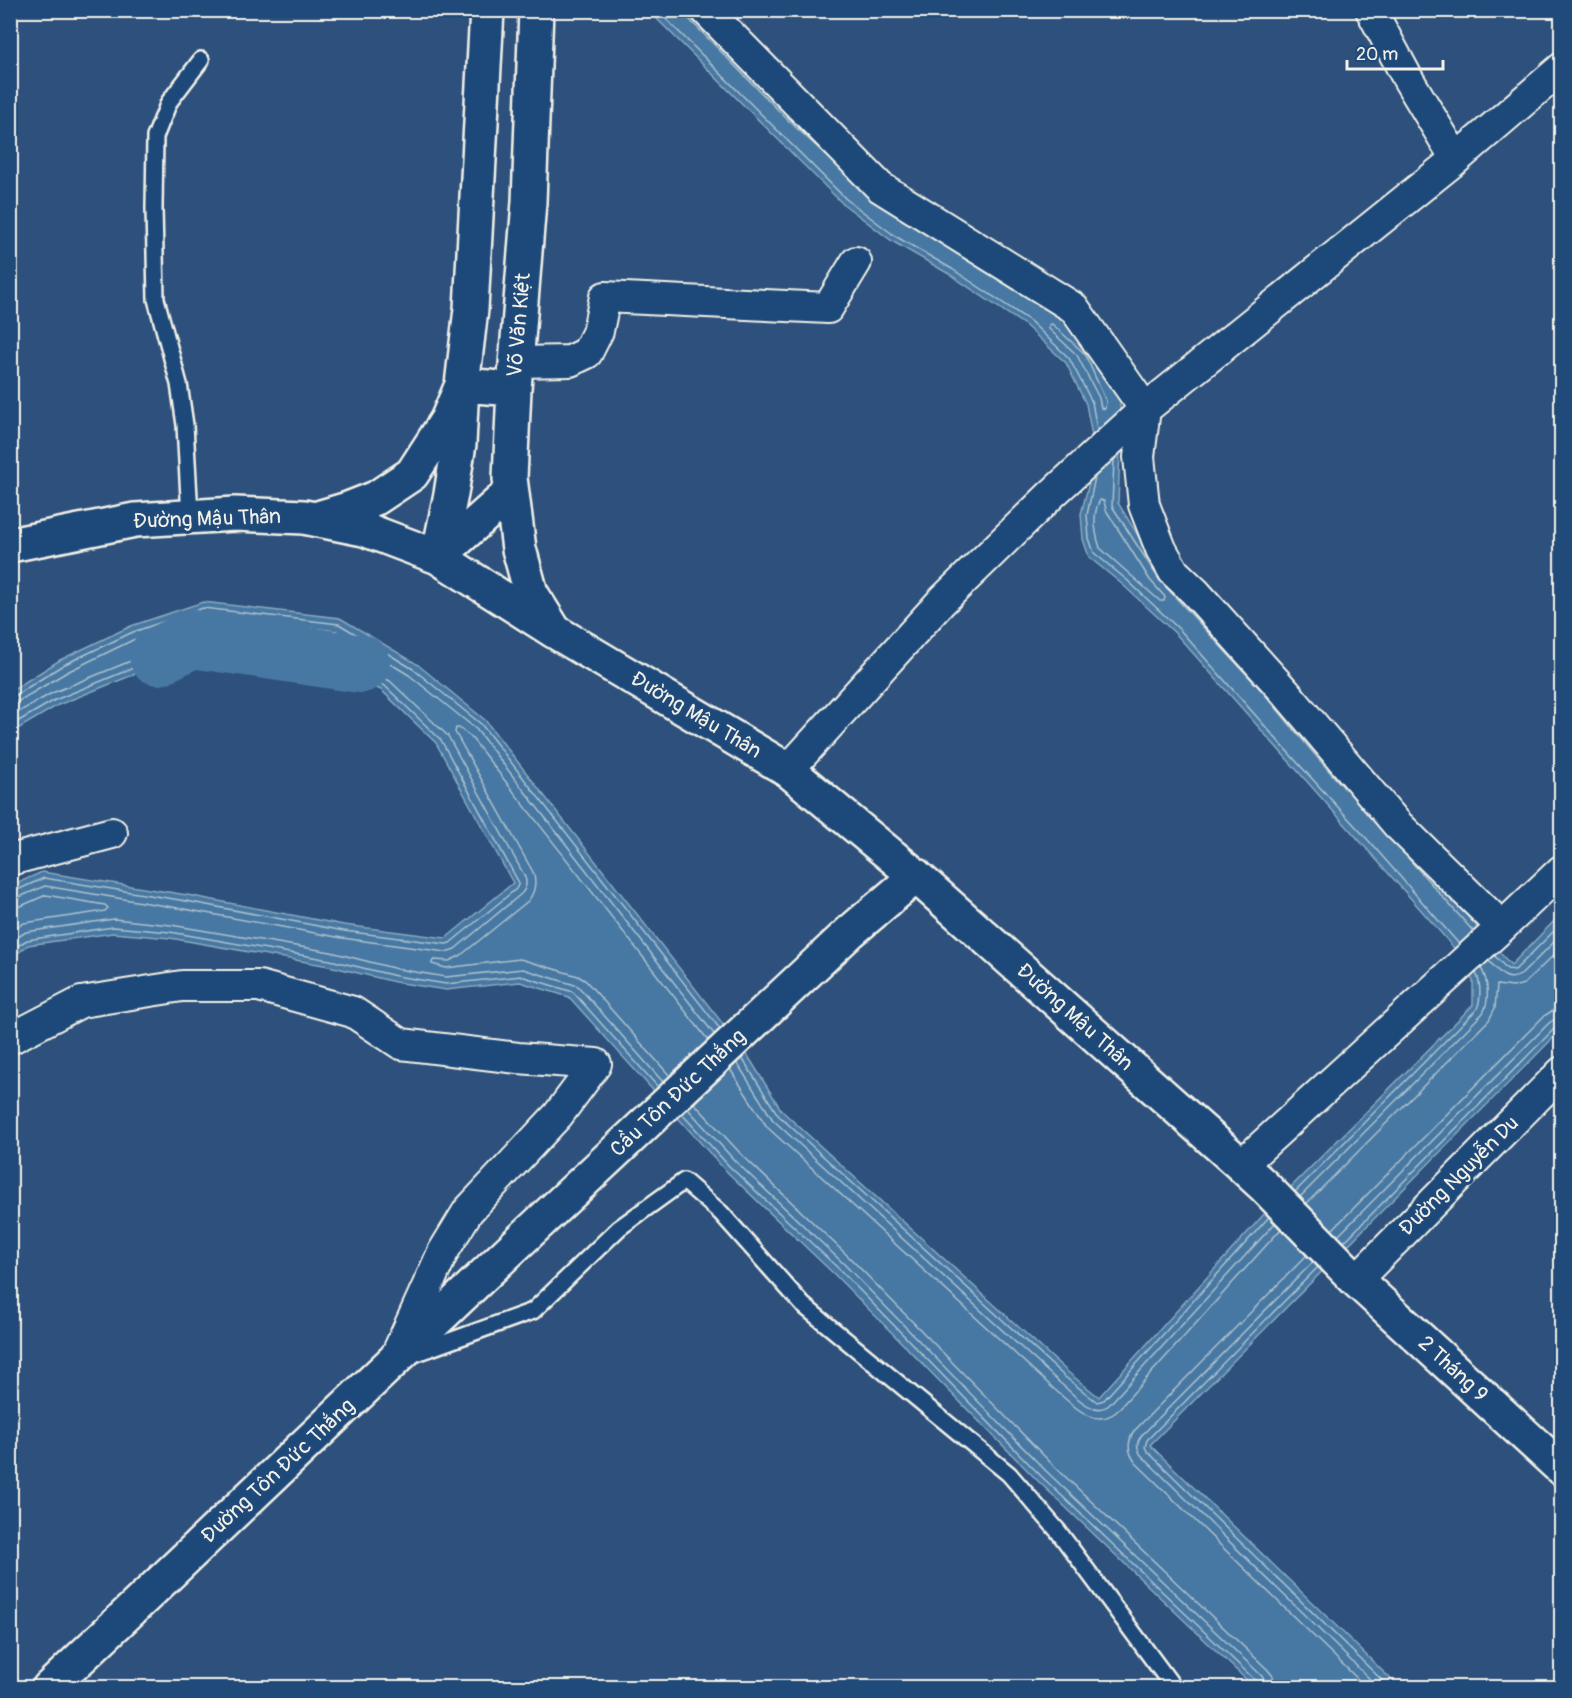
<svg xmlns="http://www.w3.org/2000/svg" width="1572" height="1698" font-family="Pangolin,sans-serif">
  <rect width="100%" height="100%" fill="#2d517c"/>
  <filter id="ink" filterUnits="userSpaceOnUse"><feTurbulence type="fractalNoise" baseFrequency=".0167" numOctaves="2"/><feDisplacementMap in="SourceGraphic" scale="12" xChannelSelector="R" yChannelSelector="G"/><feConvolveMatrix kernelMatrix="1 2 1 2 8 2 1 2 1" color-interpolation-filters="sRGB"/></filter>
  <g filter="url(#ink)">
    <path fill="#4678a3" stroke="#8ca8bf" stroke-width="1.5" d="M649,11h40l33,35 341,269 57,83v52l-2,53 43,70 350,392 50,-51v116l-411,415 249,242h-145l-217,-207 -203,-206 -109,-104 -156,-173 -49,-15 -74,8 -51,-8 -66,-16 -159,-28 -57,-5 -85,12 -17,14v-73l31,-14 145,23 157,30 102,13 67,-55 -77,-140 -55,-53 -45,-20 -84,-28 -67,12 -127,51 -47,28v-42l49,-31 71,-34 72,-24 137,16 77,46 68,56 263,336 34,55 287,262 30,24 167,-185 207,-207v-24l-19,-33 -25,-29 -253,-285 -53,-49 -34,-28 -6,-18 -2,-25 8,-31 3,-47 -6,-32 -20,-41 -40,-37 -77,-52 -57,-33 -50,-38z"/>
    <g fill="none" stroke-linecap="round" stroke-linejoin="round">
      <path stroke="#aec1cc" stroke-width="1.5" d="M657,10l189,189 49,37 57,33 78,52 39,37 23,44 5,28
        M686,10l1,7 101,103 41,38
        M1052,324l33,30 21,47 -1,8 -4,-1 -2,-10 -22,-43 -28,-26v-4z
        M1114,460l-2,46 48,75
        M1095,477l-8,38 2,23 5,15 33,27 53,50 115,130 73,80 91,104
        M1100,500l4,1 2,9 44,70 15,17 -1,4h-4l-60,-53c-5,-15 -8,-34 0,-48z
        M1166,587l97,105 53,64 29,33
        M10,695h6l47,-30 70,-33 70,-24 136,16 74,45 68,55 239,305
        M10,703l9,-2 48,-29 68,-33 69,-23 132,15 73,44 67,54 238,305
        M10,717l42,-24 128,-52 69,-12 7,1 85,27 49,24 58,55 76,139c4,8 2,14 -3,19l-66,55 -9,3 -104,-14 -158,-29 -139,-23 -28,12 -7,1
        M10,726l45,-26 127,-52 72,-11 84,27 47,22 56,54 78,143 -3,6 -66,54 -4,1 -102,-13 -158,-30 -142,-23 -29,13h-5
        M1409,859l64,72
        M10,908l11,-2 25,-11 59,10 3,3 -3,3 -81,12 -14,8
        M10,942l16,-10 88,-13 57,6 160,27 66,17 49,8 77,-8 55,17 85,96
        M10,951l17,-11 86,-13 57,5 160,28 66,16 50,8 75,-8 52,16 85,95
        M1495,956l12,13 8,1 47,-47
        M1489,961c10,11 18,23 33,13l40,-40
        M742,1058l36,57 287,262 32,25 7,-2 165,-183
        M737,1063l36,57 287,263c13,10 32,35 49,22l166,-182
        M730,1069l37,58 287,262c17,14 39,41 62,23l165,-183
        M670,1076l-84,-95 -8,-5 -58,-17 -74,9 -14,-4v-2l2,-2 15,1 11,-5 68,-55c7,-9 9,-18 5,-29l-78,-140 1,-4h3l11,8 238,304
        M694,1103l47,51 109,104 202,206 215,205 6,7 1,12
        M688,1109l47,52 109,103 202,207 215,204 4,6v7
        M682,1114l47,52 110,103 202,207 215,205 2,7
        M1295,1192l182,-183c4,-10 4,-26 -1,-36
        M1300,1197l183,-184c7,-13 5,-33 -2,-45
        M1306,1204l183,-184 6,-12 2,-23 16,2 11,-3 38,-37
        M1332,1230l212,-214 8,-5 10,-2
        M1338,1236l211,-213 6,-4 7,-1
        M1344,1242l211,-214 7,-2
        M1307,1255l-172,175c-8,11 -8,22 1,33l231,225
        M1313,1262l-171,173c-6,7 -6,14 0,21l237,232
        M1318,1267l-171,173 -2,7 2,4 243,237"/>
      <path stroke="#4678a3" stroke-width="58" d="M158,656l34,-17 169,25"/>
      <defs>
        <path id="service" d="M190,516l-5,-91 -6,-41 -23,-85 -2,-91 1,-71 14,-35 32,-42
          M414,1354l119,-43 86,-83 65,-47 37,32 82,92 206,169 49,57 116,157"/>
        <path id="minor" d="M706,10l174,177 194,121 71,101 -6,48 5,48 17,44 13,23 21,20 91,101 111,131 105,103
          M1371,10l37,69 48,80
          M517,362l53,-1 17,-8 11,-22 7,-34 223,11 28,-46
          M788,770l153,-168 111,-108 93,-85 311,-250 106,-91
          M10,860l102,-27
          M10,1039l71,-37 101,-16h77l94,26 48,32 117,14 78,6 -38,51 -90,96 -25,41 -48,106
          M1241,1165l261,-238 60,-57
          M1356,1280l206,-208"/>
        <path id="tertiary" d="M49,1688l457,-434 344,-322 66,-56"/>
        <path id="secondary" d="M536,10l-7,192 -15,187 -4,89 9,71 12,44 21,34
          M318,518l30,-9 28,-11 36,-24 35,-54 15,-35 9,-76 16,-299
          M10,545l125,-25 100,-6 69,3 60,12 74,28 116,74 234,139 128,106 325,289 23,21 92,94 206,189
          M438,557l13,-63 8,-50 3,-59 52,4
          M438,557l73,-65"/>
      </defs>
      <use href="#service" stroke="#f4f1e8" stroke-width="20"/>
      <use href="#minor" stroke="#f4f1e8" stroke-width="34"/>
      <use href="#tertiary" stroke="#f4f1e8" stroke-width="38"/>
      <use href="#secondary" stroke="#f4f1e8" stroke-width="38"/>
      <use href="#service" stroke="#1f4a7a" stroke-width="15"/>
      <use href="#minor" stroke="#1f4a7a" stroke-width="30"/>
      <use href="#tertiary" stroke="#1f4a7a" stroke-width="33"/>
      <use href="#secondary" stroke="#1f4a7a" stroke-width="33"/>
    </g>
  </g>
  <g text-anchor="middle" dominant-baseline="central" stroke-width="6" stroke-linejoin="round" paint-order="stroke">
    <g font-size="21" fill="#f4f1e8" stroke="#1f4a7a">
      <text transform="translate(519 325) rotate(-85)">Võ Văn Kiệt</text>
      <text transform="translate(207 519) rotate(-2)">Đường Mậu Thân</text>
      <text transform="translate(696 715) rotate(31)">Đường Mậu Thân</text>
      <text transform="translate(1075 1017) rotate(42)">Đường Mậu Thân</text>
      <text transform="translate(678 1093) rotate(-43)">Cầu Tôn Đức Thắng</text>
      <text transform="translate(1459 1176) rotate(-45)">Đường Nguyễn Du</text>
      <text transform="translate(1453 1369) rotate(43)">2 Tháng 9</text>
      <text transform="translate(278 1471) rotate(-43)">Đường Tôn Đức Thắng</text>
    </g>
  </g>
  <rect width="1572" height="1698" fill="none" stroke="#1f4a7a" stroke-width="36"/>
  <rect x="18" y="18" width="1536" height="1662" fill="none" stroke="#f4f1e8" stroke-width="2" filter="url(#ink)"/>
  <path d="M1347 60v9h96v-9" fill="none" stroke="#f4f1e8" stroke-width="3"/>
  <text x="1356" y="60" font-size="18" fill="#f4f1e8" stroke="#1f4a7a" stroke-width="4.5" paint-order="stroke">20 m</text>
</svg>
